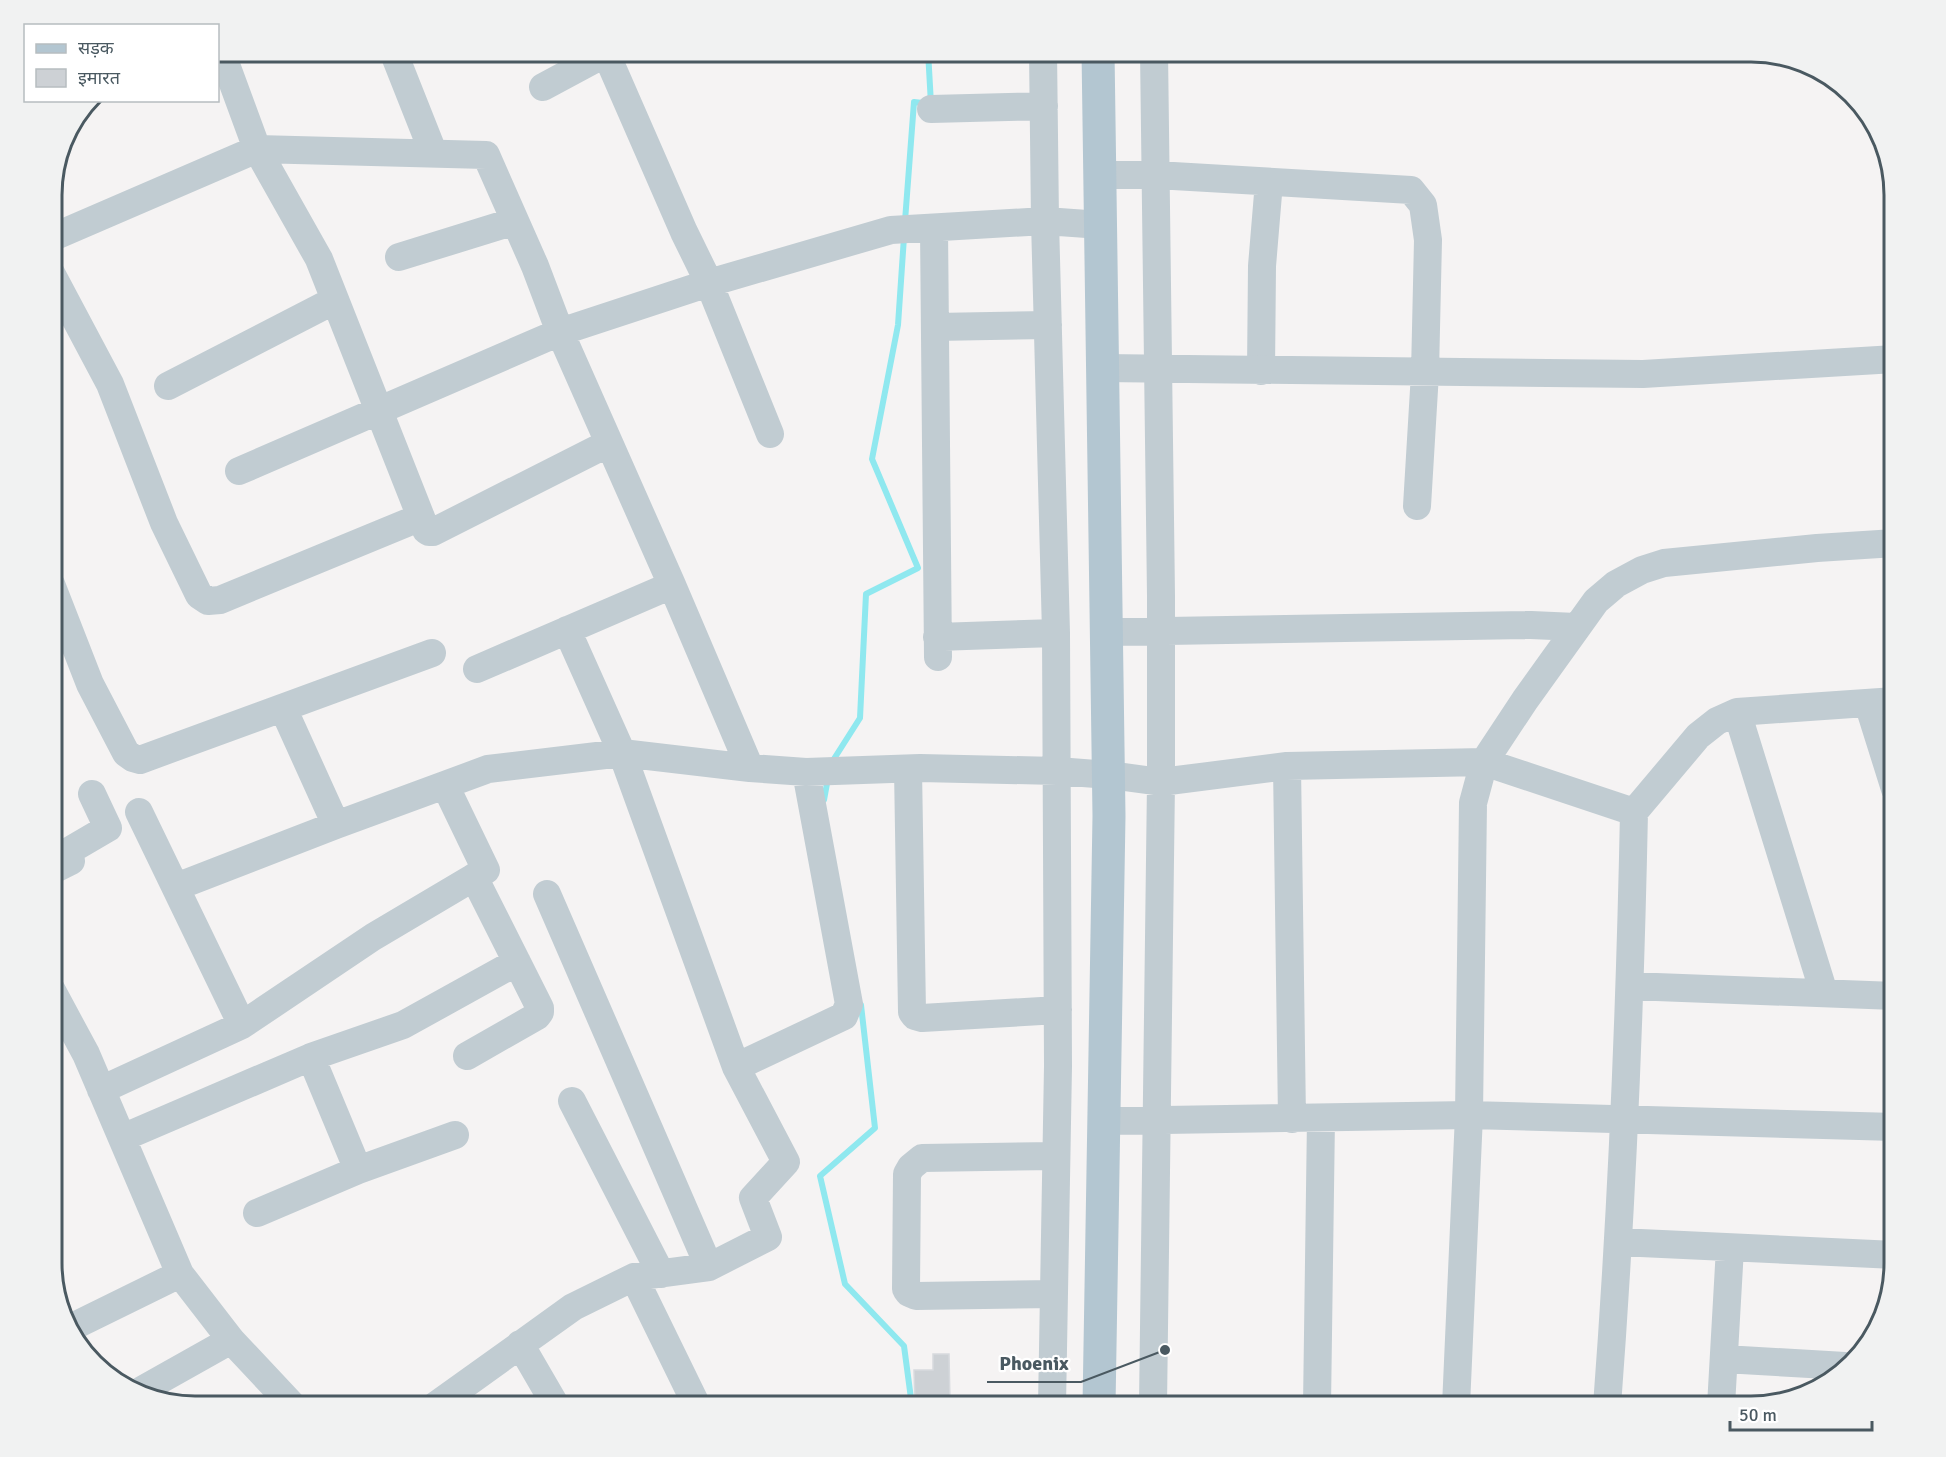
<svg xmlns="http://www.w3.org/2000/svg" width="1946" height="1457" font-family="Signika,'Noto Sans Devanagari',sans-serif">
  <rect width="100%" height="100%" fill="#f5f3f3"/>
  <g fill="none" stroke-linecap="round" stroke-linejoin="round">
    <path stroke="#8fe8ef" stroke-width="6" d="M905,221l9,-119 17,2 -3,-53
      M832,762l28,-44 6,-124 52,-26 -46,-109 26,-134 6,-88
      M824,800l4,-22
      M861,1005l14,123 -55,48 25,108 59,62 8,60"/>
  </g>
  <path fill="#cdd1d5" stroke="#d7dade" stroke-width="1.5" d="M933,1354h16l1,49h-35l-1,-33h19z"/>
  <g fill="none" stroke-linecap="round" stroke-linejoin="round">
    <path stroke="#c1ccd2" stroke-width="28" d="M393,51l40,101
      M605,51l79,181 25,51 61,151
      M1043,51l2,170 11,412 2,433 -6,340
      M543,87l67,-36
      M931,109l113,-3
      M1100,175h56l255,15 12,15 5,35 -3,133 -8,133
      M934,228l4,429
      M51,238l206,-89 -36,-98
      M399,257l116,-36
      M51,273l59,111 54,139 35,72 9,6 12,-1 201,-83
      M935,327l113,-2
      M1103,368l540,6 252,-15
      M1261,371l1,-105 7,-84
      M168,386l167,-86
      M609,443l-176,89h-4l-3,-2 -107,-271 -62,-110 229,6 49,111 25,66 112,253
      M239,471l321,-139 149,-49 182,-53 154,-9 56,4
      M51,584l39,100 36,69 7,5 7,2 292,-107
      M1106,632l425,-7 45,2
      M937,637l119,-4
      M477,669l195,-84 78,183
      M1868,703l27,86
      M283,708l53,117
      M1737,712l87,281
      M1287,766l5,353
      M908,769l4,243 3,4 7,2 136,-8
      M139,812l103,213 131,-88 113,-67 -41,-85
      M51,871l20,-10 -4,-9 41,-24 -16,-34
      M176,887l160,-62 152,-56 134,-16 128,15 56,4 114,-4 137,3 52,4 52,7 126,-16 197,-4 150,50 64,-76 19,-15 20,-9 158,-11
      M547,894l162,373
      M1630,986l265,10
      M51,989l35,65 94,220 51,66 62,66
      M467,1056l70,-40 3,-4v-4l-66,-131
      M311,1057l47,113
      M736,1067l108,-51 5,-12 -43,-232
      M101,1090l141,-65
      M572,1101l89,173
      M1103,1121l366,-6 426,12
      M122,1138l189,-81 92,-32 114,-63
      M257,1213l101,-43 97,-35
      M1619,1242l276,13
      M634,1277l63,129
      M1054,1294l-138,2 -7,-3 -3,-4 1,-115 4,-7 11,-9 134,-2
      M68,1329l112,-55
      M520,1344l36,62
      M1724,1359l121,7
      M142,1390l89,-50
      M435,1406l138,-99 61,-30 75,-10 59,-30 -15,-39 33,-36 -50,-95 -114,-314 -55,-123
      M1153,1406l8,-624v-186l-7,-545
      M1317,1406l4,-288
      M1456,1406l13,-291 4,-312 11,-41 41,-62 71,-99 20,-17 26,-14 22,-7 153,-15 78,-5
      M1607,1406c15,-198 23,-396 27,-594
      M1721,1406l9,-158"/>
    <path stroke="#b3c6d1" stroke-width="33" d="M1098,51l11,765 -10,590"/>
  </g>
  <path d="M0 0H1946V1457H0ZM195 62H1751A133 133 0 0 1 1884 195V1263A133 133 0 0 1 1751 1396H195A133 133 0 0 1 62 1263V195A133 133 0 0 1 195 62Z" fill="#f1f2f2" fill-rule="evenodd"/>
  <path fill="none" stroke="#4a5961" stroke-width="3" d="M195 62H1751A133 133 0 0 1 1884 195V1263A133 133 0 0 1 1751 1396H195A133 133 0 0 1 62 1263V195A133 133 0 0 1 195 62Z"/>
  <path fill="none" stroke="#4a5961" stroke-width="2" d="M1165 1350L1081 1382H987"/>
  <circle fill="#4a5961" stroke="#fff" stroke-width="2" cx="1165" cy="1350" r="6"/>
  <g font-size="20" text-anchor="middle" font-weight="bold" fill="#4a5961" stroke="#fff" stroke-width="4.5" stroke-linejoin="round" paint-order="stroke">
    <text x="1034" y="1370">Phoenix</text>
  </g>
  <rect x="24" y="24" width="195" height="78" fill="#ffffff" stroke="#b7bdc0" stroke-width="1.5"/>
  <rect x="36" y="44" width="30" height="9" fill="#b3c6d1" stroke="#b7bdc0" stroke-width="1.5"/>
  <text x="78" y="54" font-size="18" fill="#4a5961">सड़क</text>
  <rect x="36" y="69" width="30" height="18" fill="#cdd1d5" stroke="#b7bdc0" stroke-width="1.5"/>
  <text x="78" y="84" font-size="18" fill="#4a5961">इमारत</text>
  <path d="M1730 1421v9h142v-9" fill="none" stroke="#4a5961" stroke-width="3"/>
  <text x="1739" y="1421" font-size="18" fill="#4a5961" stroke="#ffffff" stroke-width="4.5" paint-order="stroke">50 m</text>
</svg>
